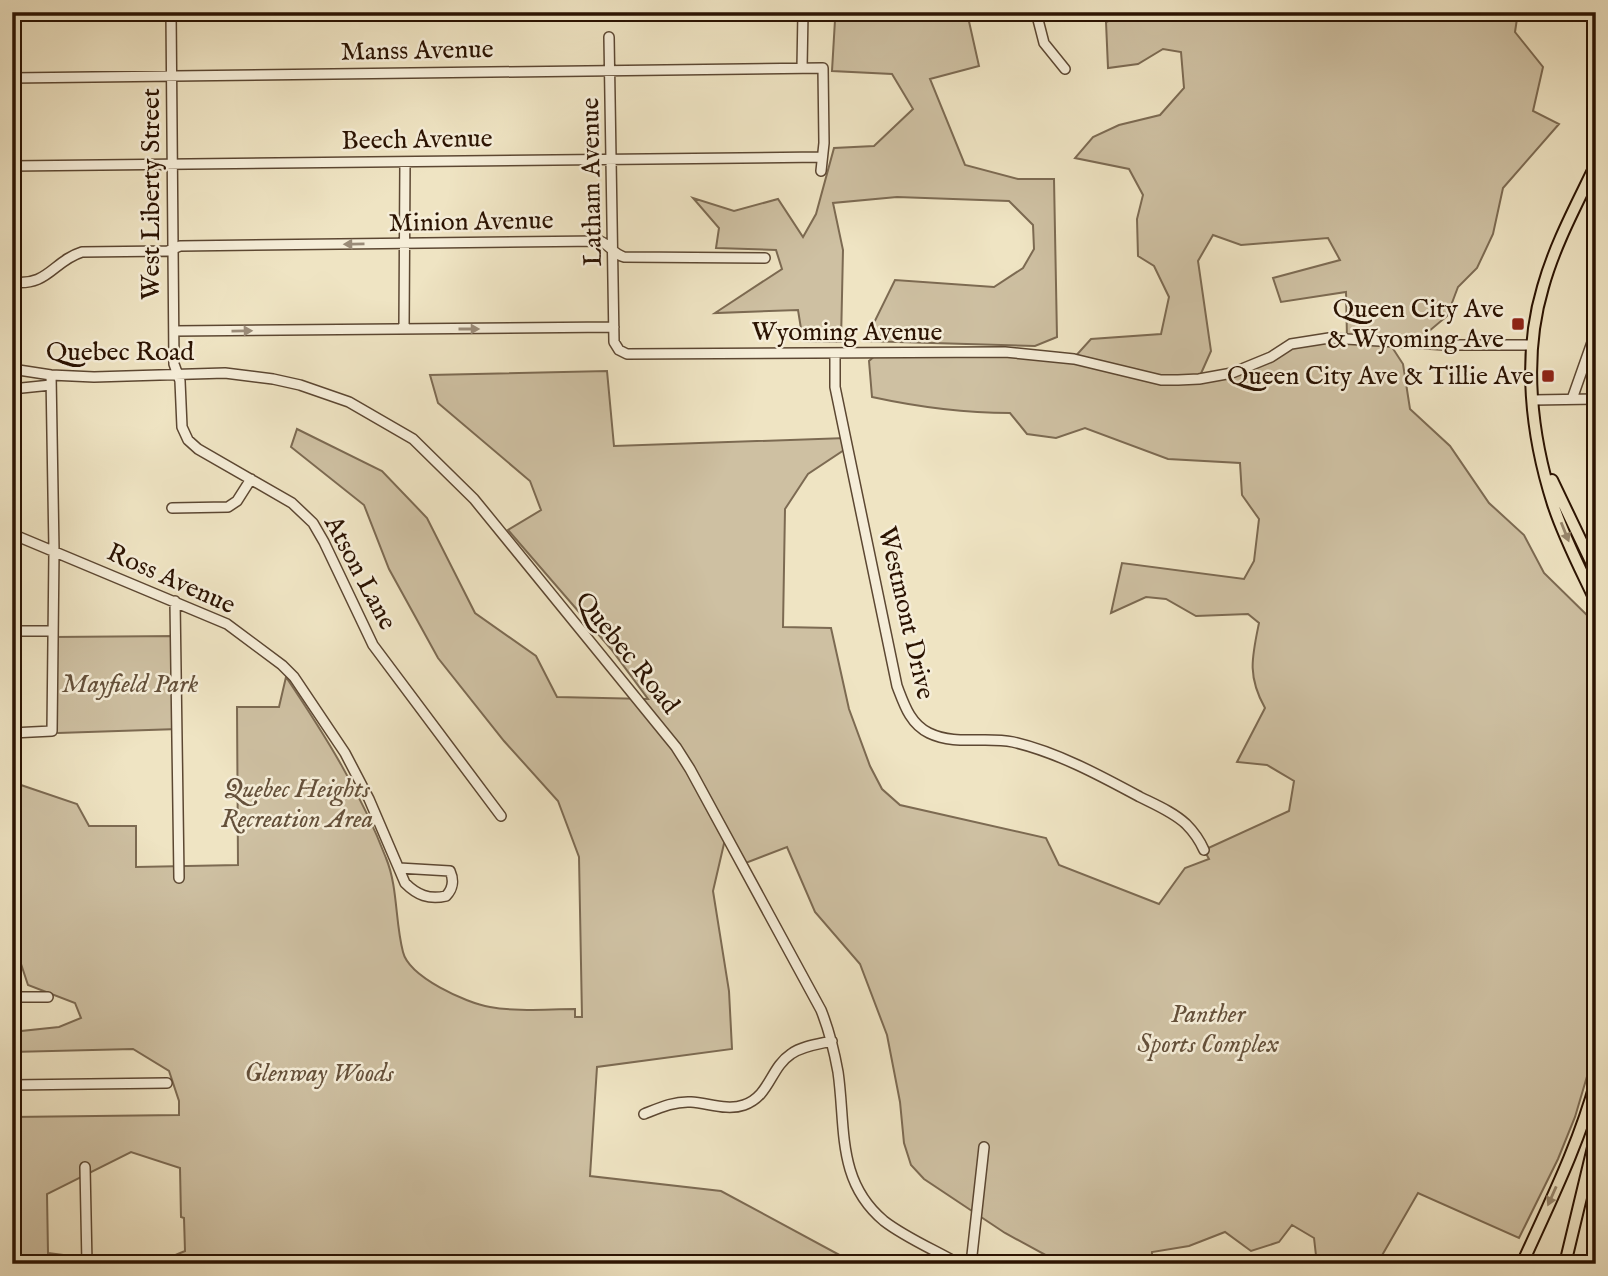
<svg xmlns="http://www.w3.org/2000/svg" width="1608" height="1276" font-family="'IM FELL English',serif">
  <rect width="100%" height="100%" fill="#efe4c3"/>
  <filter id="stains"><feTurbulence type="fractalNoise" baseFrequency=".00286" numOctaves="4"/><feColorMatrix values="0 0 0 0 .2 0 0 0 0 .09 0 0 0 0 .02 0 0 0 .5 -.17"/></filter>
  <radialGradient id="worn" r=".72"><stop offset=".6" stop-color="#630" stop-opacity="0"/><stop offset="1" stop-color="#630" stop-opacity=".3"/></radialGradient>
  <path fill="#cec0a2" stroke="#7c6a52" stroke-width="2" fill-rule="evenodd" d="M1129,12h389l-3,20 28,35 -10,44 26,13 -56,64 -10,46 -16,34 -19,19 -11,29 -32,27 -27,-2 15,23 7,45 40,37 39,57 35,32 20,38 52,51v422l-21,71 -17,42 -39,79 -101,-45 -41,71h-60l-3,-26 -22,-13 -13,17 -28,9 -26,-19 -36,14 -37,6v12h-90l-57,-31 -81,-54 -13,-14 -7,-22 -4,-41 -13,-67 -27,-71 -45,-52 -28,-65 -44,17 -17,-29 -13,56 16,100 3,58 -135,18 -7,109 131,15 126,68 2,5h-695l31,-13 -1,-33 -3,-1 -1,-49 -49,-16 -84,42 1,59 30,4v7h-66v-147l167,-2v-14l-10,-30 -36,-22 -121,3v-20l47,-5 22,-9 -6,-15 -47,-18 -11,-33h-5v-170l65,22 12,22h47v41l102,-2 -1,-158h42l7,-30c39,58 75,116 100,181 12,29 9,64 17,94 6,25 63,51 87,55 27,5 57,2 85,2v8h7l-3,-160 -21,-56 -54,-60 -66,-83 -49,-89 -25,-64 -73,-58 6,-18 85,42 45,47 48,95 61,43 21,41 91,2 -37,-50 -103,-119 33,-20 -11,-29 -92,-78 -8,-28 177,-4 7,75 232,-8 1,10 -39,26 -23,35 -2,118 48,1 18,81 21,57 12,23 18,16 146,33 13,27 100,39 26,-36 24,-9 -5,-9 85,-39 5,-30 -27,-16 -30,-3 28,-54c-18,-32 -13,-51 -6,-85l-11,-9 -52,2 -30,-17 -20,-2 -35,16 11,-50 122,16 10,-18 5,-42 -17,-24 -2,-32 -72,-4 -83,-31 -29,10 -29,-4 -17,-21c-47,0 -92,-6 -138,-16l-3,-36 9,-8 127,-1 68,7 18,-20 70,-5 8,-37 -15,-31 -16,-10 -1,-37 6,-24 -14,-26 -54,-11 18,-21 26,-12 41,-10 24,-27 -3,-36 -18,-3 -25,15 -30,4 -2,-46zM1213,235l28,10 87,-7 12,22 -67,18 8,24 65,-10 1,46 -63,10 -68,29 -17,1 12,-27 -13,-90z
    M968,17l11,49 -49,13 35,86 53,14h36l3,158 -22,9 -170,-5 30,-61 99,7 29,-19 11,-19 -1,-24 -24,-24 -112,-4 -64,6 10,47 -2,92 -38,-1 -5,-31 -83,3 67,-44 -6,-19 -60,-2 3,-20 -26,-30 41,13 44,-12 25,38 13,-23 18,-66 40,-2 39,-37 -21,-35 -60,-3 3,-51z
    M176,636l2,93 -120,4 -6,-2 1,-94z"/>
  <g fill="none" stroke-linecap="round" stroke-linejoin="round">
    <defs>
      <path id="minor" d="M171,12l3,352 6,17 2,46 6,13 10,9 94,54 21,20 11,19 49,103 128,171
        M1036,12l8,31 21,26
        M609,37l5,305 5,8 8,4 378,-2 69,7 87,21h17l21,-1 33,-6 39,-16 20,-13 38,-6 118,7h84
        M802,68l1,-56
        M12,78l811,-10 1,75 -3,28
        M12,166l810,-9
        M12,282c36,5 41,-21 70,-30l86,-1 12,-5 420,-5c10,4 13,13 24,16l141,1
        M404,329l1,-167
        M174,331l440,-4
        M835,354v33l62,299c7,18 13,38 32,47 27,13 56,3 84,9 44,10 88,34 127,55 16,8 33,15 46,27 8,8 14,17 18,26
        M12,369l39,6 43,2 131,-4 48,6 27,6 49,17 64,37 61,60 202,248 14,22 131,241c8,20 13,40 17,62 8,55 -2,109 46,149 22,17 51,29 75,43
        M12,389l39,-4
        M1572,399l24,-68
        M1533,400l63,-1
        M172,508l56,-1 9,-6 14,-22
        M12,534l215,90 55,41 12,12 51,76 24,46 36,84c12,12 24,17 41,13 7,-7 8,-16 4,-25l-51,-3
        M175,601l4,277
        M12,631h41
        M12,733l40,-2 2,-180 -3,-176
        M12,997h36
        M12,1085l155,-2
        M644,1114c15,-6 30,-13 47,-12 17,1 36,9 53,3 26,-9 26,-37 47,-51 11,-8 28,-10 41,-13
        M85,1167l2,97
        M971,1264l13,-117"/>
      <path id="major" d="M1596,164c-19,40 -41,80 -53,123 -21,70 -12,148 10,217 11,34 28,66 43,98
        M1552,480l44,92
        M1522,1264c27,-60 57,-120 74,-183
        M1565,1264l31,-129"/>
    </defs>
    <use href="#minor" stroke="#5c4732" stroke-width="12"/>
    <use href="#major" stroke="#2b1302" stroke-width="14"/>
    <use href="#minor" stroke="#f5edd8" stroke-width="9"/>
    <use href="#major" stroke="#efe4c3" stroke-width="10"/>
  </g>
  <defs><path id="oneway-solid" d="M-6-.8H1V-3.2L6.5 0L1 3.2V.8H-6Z" transform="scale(1.75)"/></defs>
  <g fill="#9a8b78">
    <use href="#oneway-solid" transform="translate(354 244) rotate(179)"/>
    <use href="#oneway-solid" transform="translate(469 329)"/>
    <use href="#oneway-solid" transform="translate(242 331) rotate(-1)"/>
  </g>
  <g fill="#97866c">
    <use href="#oneway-solid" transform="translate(1565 532) rotate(68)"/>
    <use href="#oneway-solid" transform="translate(1552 1196) rotate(114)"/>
  </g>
  <g fill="#8f2418" stroke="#f5edd8" stroke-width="2.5">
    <rect x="1511" y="317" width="14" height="14" rx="3.5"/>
    <rect x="1541" y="369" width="14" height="14" rx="3.5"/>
  </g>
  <g text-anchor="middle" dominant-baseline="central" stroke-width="5" stroke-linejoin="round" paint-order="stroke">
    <g font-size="26" fill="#2b1302" stroke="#f5edd8">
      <text transform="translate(417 51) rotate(-1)">Manss Avenue</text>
      <text transform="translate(417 140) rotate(-1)">Beech Avenue</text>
      <text transform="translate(592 182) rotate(-91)">Latham Avenue</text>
      <text transform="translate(151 194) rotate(-90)">West Liberty Street</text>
      <text transform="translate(471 222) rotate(-1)">Minion Avenue</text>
      <text x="847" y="332">Wyoming Avenue</text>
      <text x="120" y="352">Quebec Road</text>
      <text transform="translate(360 573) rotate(62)">Atson Lane</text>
      <text transform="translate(171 579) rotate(24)">Ross Avenue</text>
      <text transform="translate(906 613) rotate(77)">Westmont Drive</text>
      <text transform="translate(627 653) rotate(51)">Quebec Road</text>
    </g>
    <g font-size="26" fill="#2b1302" stroke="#f5edd8" text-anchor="end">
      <text x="1504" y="309">Queen City Ave<tspan x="1504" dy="30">&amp; Wyoming Ave</tspan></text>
      <text x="1534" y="376">Queen City Ave &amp; Tillie Ave</text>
    </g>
    <g font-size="26" font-style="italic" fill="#64503a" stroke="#f5edd8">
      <text x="130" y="684">Mayfield Park</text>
      <text x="297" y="789">Quebec Heights<tspan x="297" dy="30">Recreation Area</tspan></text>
      <text x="1208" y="1014">Panther<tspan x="1208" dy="30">Sports Complex</tspan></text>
      <text x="319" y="1073">Glenway Woods</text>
    </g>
  </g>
  <rect width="1608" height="1276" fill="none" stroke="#efe4c3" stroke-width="42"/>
  <rect x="14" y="14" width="1580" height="1248" fill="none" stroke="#2b1302" stroke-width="3.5"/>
  <rect x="21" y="21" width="1566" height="1234" fill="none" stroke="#2b1302" stroke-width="2"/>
  <rect width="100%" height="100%" filter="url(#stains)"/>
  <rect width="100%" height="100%" fill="url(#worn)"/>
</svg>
